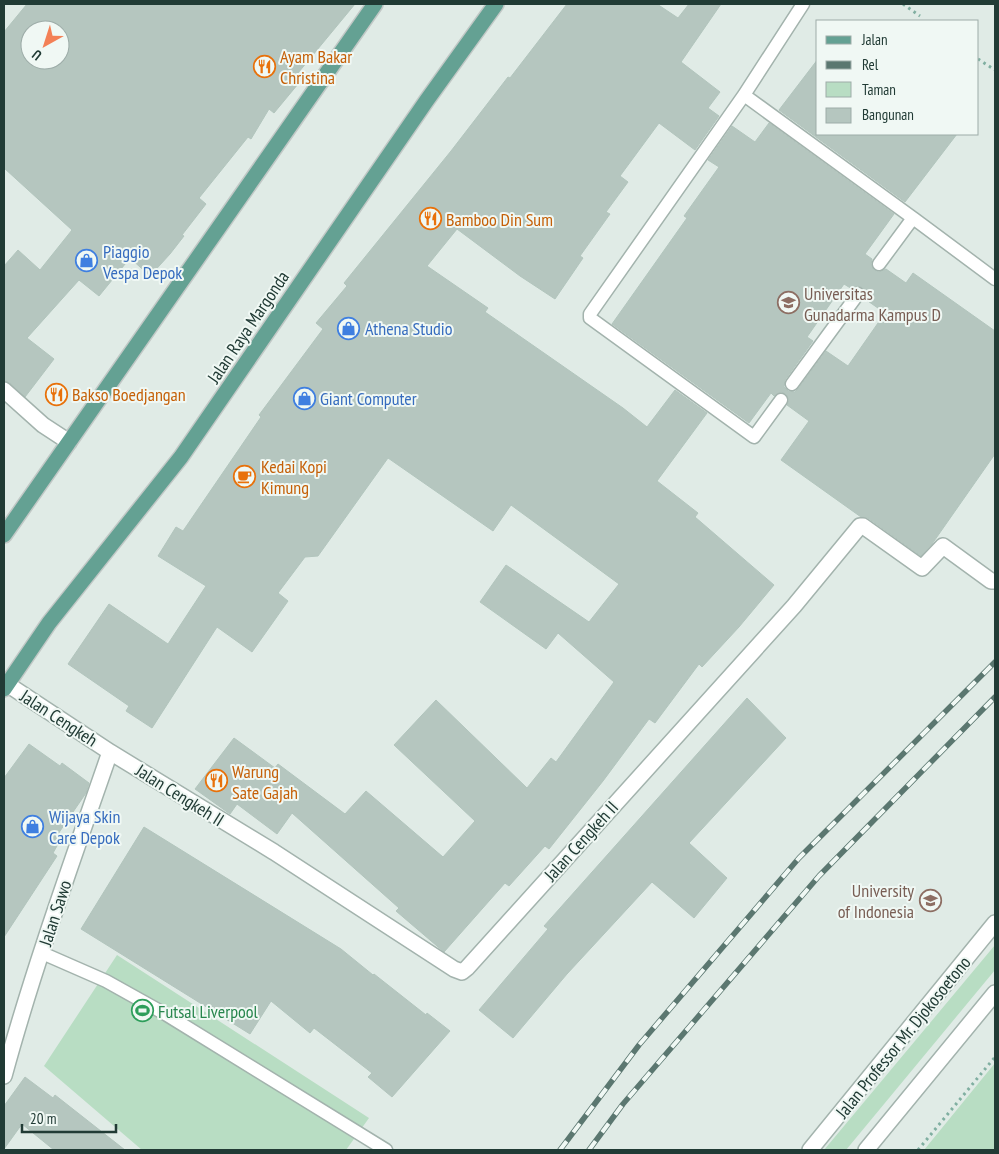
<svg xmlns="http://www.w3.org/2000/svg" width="999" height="1154" font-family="'PT Sans Narrow',sans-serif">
  <rect width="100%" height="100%" fill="#e0ebe6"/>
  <path fill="#b8ddc3" d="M995,945v25l-149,180h-22z
    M117,955l252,163 -23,32h-204l-98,-84z
    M995,1063v87h-71z"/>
  <path fill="#b5c6bf" stroke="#b2c5bd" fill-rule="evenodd" d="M27,4h328l-57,69 5,5 -29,35 -5,-4 -18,30 -3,-2 -49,61 7,6 -24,31 2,1 -14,18 -20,22 -20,-18 -31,38 -20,-16 -52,58 27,21 -29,38 -15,-14 -6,-2v-115l14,-16 22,20 32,-40 -68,-62v-136zM30,30h30v30h-30z
    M567,4h90l21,14 11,-14h32l-40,58 39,30 -12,16 11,8 -24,34 -36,-27 -39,53 8,6 -22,30 4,2 -30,42 3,2 -28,41 -35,-23 -63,-47 -30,37 61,42 -3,4 138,96 24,19 28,-37 32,23 -50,68 41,32 -3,4 79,68 -35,42 -37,40 -3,-3 -44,59 -6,-4 -46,62 -54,68 -4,-3 -36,40 -4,-3 -61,69 -48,-41 3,-3 -107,-95 -15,21 -40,-30 -7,10 -35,-25 39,-51 41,30 3,-4 67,50 21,-23 77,66 32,-36 -81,-76 42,-45 91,88 24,-30 5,4 58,-80 -56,-49 -12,16 -66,-47 26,-37 83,57 30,-38 -108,-79 -18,26 -105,-73 -70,98 -13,1 -27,36 10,8 -36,51 -35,-25 -65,101 -26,-17 3,-5 -61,-42 41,-60 59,40 38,-58 -48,-30 18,-29 7,4 78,-114 -2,-2 64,-86 -7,-6 31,-37 -3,-3 107,-132 57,-74 2,1z
    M818,59v75h139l-52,68 -126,-92z
    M769,123l125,91 -29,40 7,5 -1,5 3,6 5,2 7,-3 20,14 7,-10 82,58v123l-63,90 -11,12 -53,-38 -7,-1 -80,-57 28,-39 -22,-16 2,-5 -3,-6 -5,-2 -7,4 -3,-3 -22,30 -137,-99 75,-106 -3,-2 35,-49 -11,-7 24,-34 23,16zM844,284l8,5 6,-3 5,2 3,6 -1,5 20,14 -37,53 -22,-15 -28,38 -3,3 -7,-1 -4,-4 1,-7 28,-39 -6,-4z
    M747,698l39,40 -97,105 38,35 -33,40 -42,-36 -85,92 -54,64 -34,-28 69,-81 -4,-3z
    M29,744l31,22 2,-3 27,20 -3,10 -28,41 4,3 -9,16 4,3 -53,81v-159z
    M144,827l197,122 32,26 1,-1 52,41 1,-2 23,18 -58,66 -24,-20 4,-4 -58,-45 -4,5 -39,-32 -21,33 -169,-105z
    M25,1077l28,21 2,-3 70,55h-71l-32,-26 -18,25v-43z"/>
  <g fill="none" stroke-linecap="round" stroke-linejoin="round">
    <defs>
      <path id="service" d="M744,95l169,123 -34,46
        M913,218l82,61
        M792,384l66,-90
        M781,400l-27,37 -164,-119v-4l154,-219 59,-91
        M42,953l64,28 61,34 219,135"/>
      <path id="minor" d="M4,390l39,35 26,17
        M7,684l103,68 164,100 180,117 8,3 5,-4 327,-362 66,-80h3l59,42 21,-22 48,35h4
        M4,1076c30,-110 69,-217 106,-324
        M810,1150l185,-227
        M866,1150l129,-157"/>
      <path id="primary" d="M4,535l371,-531
        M4,689l45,-66 132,-166 246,-357 69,-96"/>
    </defs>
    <use href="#service" stroke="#a3b3ad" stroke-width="15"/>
    <use href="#minor" stroke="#a3b3ad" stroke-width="18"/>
    <use href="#primary" stroke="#c1c8c6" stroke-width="18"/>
    <path stroke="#80afa1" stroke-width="3" stroke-dasharray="2.5 4" stroke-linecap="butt" d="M903,4l17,12
      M978,59l17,11
      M918,1150l77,-93"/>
    <use href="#service" stroke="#fff" stroke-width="12"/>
    <use href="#minor" stroke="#fff" stroke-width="15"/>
    <use href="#primary" stroke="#64a193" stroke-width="15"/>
    <defs>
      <path id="rail" d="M560,1150l79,-105 160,-187 196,-196
        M589,1150l34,-46 196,-228 176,-179"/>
    </defs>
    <use href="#rail" stroke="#5b7770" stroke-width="5.5"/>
    <use href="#rail" stroke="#f0f8f4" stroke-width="4" stroke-dasharray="11" stroke-linecap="butt"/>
  </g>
  <defs>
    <symbol id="restaurant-ring" viewBox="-11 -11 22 22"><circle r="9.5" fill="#f0f8f4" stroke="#e8710a" stroke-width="1.5"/><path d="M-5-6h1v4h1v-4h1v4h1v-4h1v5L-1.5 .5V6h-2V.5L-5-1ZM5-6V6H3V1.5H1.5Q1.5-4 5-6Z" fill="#e8710a"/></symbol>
    <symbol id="shop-ring" viewBox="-11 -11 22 22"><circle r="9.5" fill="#f0f8f4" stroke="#3f7fe0" stroke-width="1.5"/><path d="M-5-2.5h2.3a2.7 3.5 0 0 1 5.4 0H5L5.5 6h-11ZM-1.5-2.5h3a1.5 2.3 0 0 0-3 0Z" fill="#3f7fe0"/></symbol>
    <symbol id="university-ring" viewBox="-11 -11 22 22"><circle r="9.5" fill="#f0f8f4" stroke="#8d6e63" stroke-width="1.5"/><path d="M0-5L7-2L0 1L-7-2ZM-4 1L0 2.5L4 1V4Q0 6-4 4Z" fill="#8d6e63"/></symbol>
    <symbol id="cafe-ring" viewBox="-11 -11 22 22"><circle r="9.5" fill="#f0f8f4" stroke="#e8710a" stroke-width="1.5"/><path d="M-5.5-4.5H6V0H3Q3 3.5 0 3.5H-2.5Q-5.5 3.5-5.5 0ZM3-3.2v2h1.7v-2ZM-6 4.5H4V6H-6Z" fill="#e8710a"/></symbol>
    <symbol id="stadium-ring" viewBox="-11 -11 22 22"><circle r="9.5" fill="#f0f8f4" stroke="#2e9e5b" stroke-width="1.5"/><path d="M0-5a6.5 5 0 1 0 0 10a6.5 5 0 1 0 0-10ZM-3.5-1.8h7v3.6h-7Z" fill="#2e9e5b"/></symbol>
  </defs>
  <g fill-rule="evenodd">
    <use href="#restaurant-ring" x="252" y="54" width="25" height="25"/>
    <use href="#restaurant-ring" x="418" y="206" width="25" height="25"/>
    <use href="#shop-ring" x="74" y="248" width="25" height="25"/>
    <use href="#university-ring" x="776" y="290" width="25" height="25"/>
    <use href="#shop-ring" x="336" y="316" width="25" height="25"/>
    <use href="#restaurant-ring" x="44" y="382" width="25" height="25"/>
    <use href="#shop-ring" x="292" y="386" width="25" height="25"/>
    <use href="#cafe-ring" x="232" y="464" width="25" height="25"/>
    <use href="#restaurant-ring" x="204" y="768" width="25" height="25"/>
    <use href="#shop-ring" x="20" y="814" width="25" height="25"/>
    <use href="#university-ring" x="918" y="888" width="25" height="25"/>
    <use href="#stadium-ring" x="130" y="998" width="25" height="25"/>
  </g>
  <g text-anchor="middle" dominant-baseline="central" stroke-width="4" stroke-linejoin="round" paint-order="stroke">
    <g font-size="18" fill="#c56008" stroke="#f0f8f4" text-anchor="start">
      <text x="280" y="56">Ayam Bakar<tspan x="280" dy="21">Christina</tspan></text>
      <text x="446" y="219">Bamboo Din Sum</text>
      <text x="72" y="394">Bakso Boedjangan</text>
      <text x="261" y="466">Kedai Kopi<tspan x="261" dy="21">Kimung</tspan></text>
      <text x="232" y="771">Warung<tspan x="232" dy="21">Sate Gajah</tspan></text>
    </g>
    <g font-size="18" fill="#366cbe" stroke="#f0f8f4" text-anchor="start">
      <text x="103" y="251">Piaggio<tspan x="103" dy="21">Vespa Depok</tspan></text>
      <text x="365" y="328">Athena Studio</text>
      <text x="320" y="398">Giant Computer</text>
      <text x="49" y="816">Wijaya Skin<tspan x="49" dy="21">Care Depok</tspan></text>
    </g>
    <g font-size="18" fill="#785e54" stroke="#f0f8f4" text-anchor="start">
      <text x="804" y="293">Universitas<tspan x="804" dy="21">Gunadarma Kampus D</tspan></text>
      <text x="914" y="890" text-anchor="end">University<tspan x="914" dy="21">of Indonesia</tspan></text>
    </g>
    <g font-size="18" fill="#213b35" stroke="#f0f8f4">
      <text transform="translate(248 327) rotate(-56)">Jalan Raya Margonda</text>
      <text transform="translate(59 718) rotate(33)">Jalan Cengkeh</text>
      <text transform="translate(180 795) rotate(32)">Jalan Cengkeh II</text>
      <text transform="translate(581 841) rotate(-48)">Jalan Cengkeh II</text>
      <text transform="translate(55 913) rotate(-72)">Jalan Sawo</text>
      <text transform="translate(903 1037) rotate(-51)">Jalan Professor Mr. Djokosoetono</text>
    </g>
    <g font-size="18" fill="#27864d" stroke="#f0f8f4" text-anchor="start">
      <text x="158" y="1011">Futsal Liverpool</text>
    </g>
  </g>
  <rect width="999" height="1154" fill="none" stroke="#213b35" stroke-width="10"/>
  <rect x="816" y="20" width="162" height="115" fill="#f0f8f4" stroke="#9daca8"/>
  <rect x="826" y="36" width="25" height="8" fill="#64a193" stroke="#9daca8"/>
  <text x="862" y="45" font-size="15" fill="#213b35">Jalan</text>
  <rect x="826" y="61" width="25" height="8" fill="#5b7770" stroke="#9daca8"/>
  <text x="862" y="70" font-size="15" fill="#213b35">Rel</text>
  <rect x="826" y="82" width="25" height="15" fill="#b8ddc3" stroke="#9daca8"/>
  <text x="862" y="95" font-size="15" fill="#213b35">Taman</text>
  <rect x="826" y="108" width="25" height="15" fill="#b5c6bf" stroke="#9daca8"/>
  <text x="862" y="120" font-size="15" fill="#213b35">Bangunan</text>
  <g transform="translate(45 45) rotate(219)"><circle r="24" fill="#f0f8f4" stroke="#9daca8"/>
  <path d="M0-4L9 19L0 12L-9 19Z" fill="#f38056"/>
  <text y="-8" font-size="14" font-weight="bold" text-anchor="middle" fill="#213b35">U</text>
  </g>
  <path d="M22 1124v8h94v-8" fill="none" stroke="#213b35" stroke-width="2.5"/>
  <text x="30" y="1124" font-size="15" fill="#213b35" stroke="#f0f8f4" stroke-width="4" paint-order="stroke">20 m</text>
</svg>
